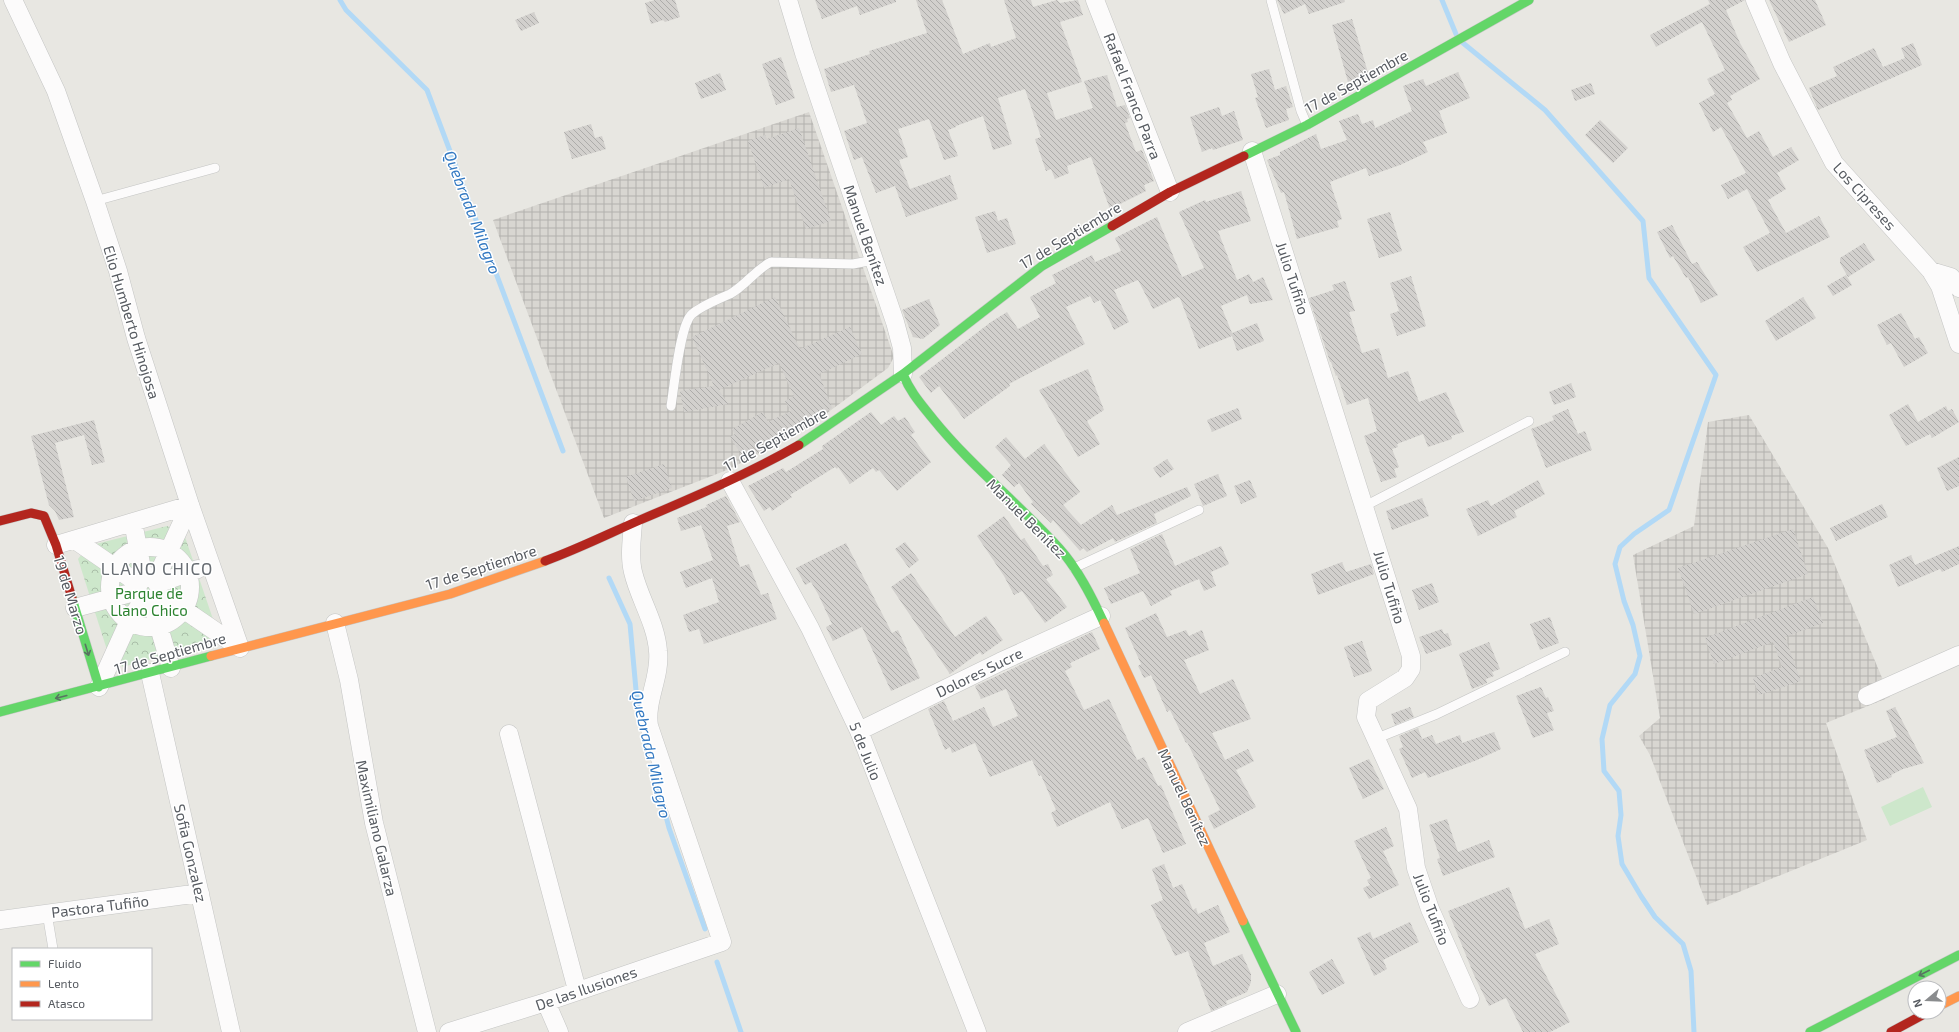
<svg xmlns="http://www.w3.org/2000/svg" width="1959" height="1032" font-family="'Exo 2',sans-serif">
  <defs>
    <pattern id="industrial-grid" width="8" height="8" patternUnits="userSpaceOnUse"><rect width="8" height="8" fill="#d8d6d1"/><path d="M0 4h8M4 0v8" fill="none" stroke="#b2b1ad"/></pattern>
    <pattern id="forest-crowns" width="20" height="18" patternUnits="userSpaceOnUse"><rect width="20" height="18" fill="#cde7cb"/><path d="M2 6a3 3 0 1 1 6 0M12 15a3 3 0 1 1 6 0" fill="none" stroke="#a9bea8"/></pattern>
    <pattern id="building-back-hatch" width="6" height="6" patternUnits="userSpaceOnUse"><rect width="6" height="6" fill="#d2d0cd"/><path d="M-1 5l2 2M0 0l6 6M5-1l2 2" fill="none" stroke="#adacaa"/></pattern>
  </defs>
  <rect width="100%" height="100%" fill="#e8e7e2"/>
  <path fill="url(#industrial-grid)" d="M809,112l85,245 -6,11 -88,65 -73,37 -123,48 -111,-298z
    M1749,415l79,133 62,149 -64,26 41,117 -160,65 -57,-150 -11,-19 21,-18 -27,-163 61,-29 14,-104z"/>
  <path fill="url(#forest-crowns)" d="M167,526l17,8 31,91 -6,17 -86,25 -16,-17 -29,-91 10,-13z"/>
  <path fill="#cde7cb" d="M1923,787l9,20 -42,19 -9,-19z"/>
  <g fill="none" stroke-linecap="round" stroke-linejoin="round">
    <path stroke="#b2d9f6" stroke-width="5" d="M340,0l6,10 81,80 136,361
      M1442,0l14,34
      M1463,43l82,67 98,111 6,57 67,97 -47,135 -35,24 -14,13 -5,17 9,37 9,24 7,31 -5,18 -25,31 -8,34 2,32 15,20 2,24 -3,21 4,28 19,32 14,21 28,27 8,27 3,61
      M609,578l21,46 7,77 4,16
      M653,766l16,62 36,101
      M717,962l24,70"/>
  </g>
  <path fill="url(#building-back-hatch)" d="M655,0h20l5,17 -15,5 -2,-2 -12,4 -6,-21z
    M815,0h81v2l-36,13 -3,-9 -35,13z
    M916,0h26l21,54 27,-11 1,4 25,-9 -12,-38h27l2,7 24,-7 3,3 18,-3 5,15 -23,7 22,60 -35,11 9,27 37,-12 -9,-27 23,-6 10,32 8,-2 5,13 -3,1 1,3 -3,1 11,29 6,-2 12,31 -10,4 2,6 -36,18 -19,-52 -24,9 2,7 -14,6 -4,-10 -5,2 -11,-32 6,-2 -16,-48 -27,9 14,46 -19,6 -10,-34 -27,10v1l-8,3 10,26 -14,4 -15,-41 -31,10 10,28 -9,3 11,29 40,-14 8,24 -52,18 -11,-31 -19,7 -14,-36 -8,3 -10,-29 23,-8 -13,-38 -23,7 -7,-23 46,-15 -1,-3 58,-18z
    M1277,0h67l1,2 -36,12 -4,-10 -21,10z
    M1708,0h37l-19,10 14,33 20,36 -30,17 2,4 -5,3 20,35 12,-7 14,26 18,-10 8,13 -22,13 9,16 -18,11 18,33 33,-17 11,21 -73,35 -14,-25 27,-14 -23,-44 -19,10 -7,-14 25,-12 -25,-46 -8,5 -14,-29 16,-9 -8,-15 18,-9 -23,-48 -46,25 -6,-12 60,-31z
    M1769,0h46l11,25 -37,17z
    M534,12l5,11 -18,8 -6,-11z
    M1352,19l17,57 -21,6 -16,-57z
    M1913,43l9,22 -104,45 -9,-22 28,-12 -4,-9 41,-19 9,19 22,-9 -4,-10z
    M781,57l14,41 -19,7 -14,-41z
    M1269,69l6,21 11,-4 7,21 -7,2 3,11 -23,8 -11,-30 3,-1 -7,-23z
    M1458,72l12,26 -31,13 8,22 -24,9 5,10 -28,13 -31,11 -3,-8 -36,14 12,37 -5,2 2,6 -42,12 -13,-47 -3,1 -14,-33 13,-5v-3l36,-18 5,15 26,-9 -8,-19 19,-7 4,10 11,-4 2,8 37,-17 -9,-25 20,-7 3,7z
    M720,73l6,17 -25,9 -6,-16z
    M1591,83l4,11 -20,7 -4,-11z
    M1219,107l3,9 12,-5 9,29 -30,10 -1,-2 -10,4 -12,-35z
    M1600,120l28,28 -15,15 -28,-28z
    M591,124l4,14 7,-2 4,13 -34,10 -8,-27z
    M799,128l32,93 -25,8 -17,-50 -25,9 -16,-47 17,-6 2,4z
    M1241,191l10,30 -33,10 19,49 12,-6 4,8 10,-5 10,23 -23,4 -3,-9 -26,11 11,27 25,-10 7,18 -27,10 -5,-15 -33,13 -19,-51 -2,-1 -25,12 -15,-29 -24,10 15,32 -15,8 -14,-30 -6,3 -4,-7 -24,11 19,37 -76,40 1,2 -46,33 -25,-33 -8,7 -12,-16 72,-55 16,-10 11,17 22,-12 -10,-20 26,-14 -4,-8 40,-20 3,7 26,-11 -6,-13 42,-21 25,60 22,-9 -25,-56 26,-12 1,2z
    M995,211l3,10 9,-3 9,26 -29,9 -12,-36z
    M1390,212l12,39 -23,7 -12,-39z
    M1672,225l20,39 5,-2 21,33 -17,8 -13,-26 -2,1 -13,-22 -3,2 -13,-26z
    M1864,243l11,17 -27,17 -8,-14v-5z
    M1846,275l6,10 -19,11 -6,-10z
    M1411,276l15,50 -29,10 -7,-22 9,-3 -9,-28z
    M1345,281l10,30 -6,1 13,41 17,-5 9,30 20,-7 11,31 27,-10 18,40 -13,4 1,3 -24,8 -5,-13 -26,10 1,3 -6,2 7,18 -5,2 3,8 -16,5 -17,-46 13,-5 -9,-33 -21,7 -10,-30 -1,1 -5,-14h-1l-21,-64 25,-8 -2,-5z
    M775,297l25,52 50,-22 12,27 -43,20 13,34 -35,20 1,3 -53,29 -15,-23 5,-3 -3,-5 31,-17 5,10 23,-11 -6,-10 9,-5 -15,-33 -60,27 9,14 -44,8 -4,-21 34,-5 -22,-49z
    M1803,297l13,21 -40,23 -11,-20z
    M929,299l11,26 -17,14 -10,-2 -11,-27z
    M1901,313l14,26 4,-2 9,16 -24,14 -13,-24 -4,2 -10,-20z
    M1088,369l16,41 -17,11 13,23 -22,13 -39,-67z
    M1571,383l5,14 -22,8 -5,-13z
    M1908,404l10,18 28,-16 2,5 4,-2 7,13 -27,16 -2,-4 -24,12 -17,-31z
    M1238,408l4,11 -30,13 -5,-12z
    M1568,409l10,25 7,-3 7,19 -46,18 -15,-39 23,-9 -2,-4z
    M871,412l10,13 13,-9 4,5 7,-4 10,15 -4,3 20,27 -34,29 -18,-21 -3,2 -3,-4 -23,16 -12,-17 -1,2 -2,-2 -45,28 2,2 -20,14 -2,-4 -6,4 -16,-25 35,-18 3,4 37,-23 -1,-3z
    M94,420l11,42 -13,3 -8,-30 -29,8 19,74 -15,3 -4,-9 -6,-6 -18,-69z
    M1006,437l19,22 19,-15 36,48 -17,13 18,20 31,-20 5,10 70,-28 4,9 -37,18 3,9 -42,19 -2,-4 -26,14 -4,-4 -3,3 -27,-31 -2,3 -20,-19 2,-2 -14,-19 -5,4 -12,-12 9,-10 -16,-18z
    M1959,457v29l-12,5 -10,-23z
    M1167,459l7,10 -14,9 -7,-10z
    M664,464l8,24 -38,13 -8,-24z
    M1218,474l9,22 -24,10 -9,-22z
    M1250,480l7,17 -16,7 -7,-18z
    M1538,480l7,14 -31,17 3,6 -39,19 -12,-27 22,-9 3,6z
    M726,496l14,26 -13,4 13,41 9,-3 12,31 7,-2 9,26 -73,25 -5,-15 -10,3 -6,-17 36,-13 -7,-24 -26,10 -6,-16 33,-12 -12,-35 -20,6 -4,-13 30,-11 -1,-2z
    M1422,498l7,18 -37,14 -6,-19z
    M1882,504l6,13 -52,24 -6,-13z
    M1004,516l17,24 3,-2 19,28 5,-2 5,11 -7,4 21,28 -22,16 -23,-32 -8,4 -10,-19 -27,-40z
    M1793,529l15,45 -114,40 -16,-46z
    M1162,534l13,32 46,-20 8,18 -18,8 5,14 -12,5 -5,-12 -29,12 2,4 -21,11 -8,-15 -32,13 -7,-16 36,-15 -10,-24z
    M905,542l14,18 -10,8 -14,-19z
    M846,543l46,90 6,-3 22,48 -29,13 -29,-64 -29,14 -7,-14 6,-3 -14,-30 -7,-12 -6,3 -9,-17z
    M1959,546v18l-17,8 -2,-3 -42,18 -9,-22 22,-10 4,10z
    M1342,562l4,10 25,-8 3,10 -56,21 -7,-21z
    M911,573l44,64 31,-21 17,24 -21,15 -2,-3 -30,22 -59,-87z
    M1432,583l7,19 -20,8 -7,-20z
    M1813,597l10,26 -38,14 16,44 -42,14 -6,-17 29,-11 -9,-25 -59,22 -9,-26z
    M1156,613l11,24 19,-7 3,6 13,-6 7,20 -25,10 16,34 33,-15 18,40 -39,14 13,27 23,-11 6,12 -18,9 20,37 -42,22 -6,-13 12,-6 -33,-68 -1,1 -16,-33 -3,2 -16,-37 -7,3 -6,-12 3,-2 -16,-36z
    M1550,617l9,26 -19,7 -10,-26z
    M1442,629l2,5 4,-1 4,12 -26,9 -7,-17z
    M1092,632l8,17 -30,14 2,4 -7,4 19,39 25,-11 28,61 7,-3 14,29 3,-1 25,59 -23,9 -15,-35 -26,11 -12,-27 -53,25 -6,-14 5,-3 -15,-35 -2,1 -7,-16 -42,17 -15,-34 -23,10 -2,-6 -5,3 -17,-41 16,-8 9,20 31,-14 9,20 25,-11 -12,-27 -25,10 -6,-13z
    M1362,641l10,30 -18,6 -10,-30z
    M1489,642l11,27 -8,3 2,4 -8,3 1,4 -15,6 -13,-35z
    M1541,687l5,11 2,-1 6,14 -7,2 7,17 -21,8 -17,-42z
    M1410,707l4,10 -19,8 -4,-11z
    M1895,707l29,56 -21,6 -12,6 1,2 -15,6 -13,-33 33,-13 -11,-26z
    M1418,728l4,11 10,-4 4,9 24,-9 2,8 32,-11 7,17 -24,11 -49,18 -3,-6 -13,6 -13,-29 4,-2 -4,-11z
    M1369,759l15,30 -21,10 -14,-31z
    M1447,819l11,33 31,-12 6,17 -52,19 -6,-17 3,-1 -11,-33z
    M1386,827l8,19 -11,5 16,34 -30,14 -6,-11 7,-3 -3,-5 4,-2 -17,-37z
    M1164,864l9,24 9,-4 11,26 3,-2 2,6 20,-9 12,27 -26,11 9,23 29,-12 9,20v8l-4,10 -21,9 1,3 -16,7 -23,-60 -13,5 -24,-51 12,-5 -11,-31z
    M1509,887l16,42 24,-10 10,25 -24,10 35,68 -20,10h-27l-17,-34 -17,8 -15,-31 -26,-64z
    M1410,922l9,20 -36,18 4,9 -13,7 -17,-38 13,-6 3,7z
    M1332,959l13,24 -23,12 -13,-23z"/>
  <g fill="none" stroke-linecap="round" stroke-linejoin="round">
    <defs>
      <path id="lane" d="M1271,0l30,111 6,14
        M95,201l120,-33
        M671,406c3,-18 9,-82 21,-92 11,-9 25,-14 38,-20 15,-8 25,-24 41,-32l82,2 21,-4
        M1365,506l164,-85
        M1074,568l125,-58
        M1375,739l62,-25 128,-62
        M47,913l6,36"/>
      <path id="street" d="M13,0l43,91 39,110 23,70 18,67 54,167 50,143
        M788,0l16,53 91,269 7,26 1,26
        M1095,0l75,192
        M1755,0l27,63 52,100 97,108 9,15 19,58
        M1252,151l159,505v13l-6,9 -37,23 -2,16 42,92 8,59 14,41 40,90
        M1931,271l20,6 8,11
        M730,481l80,147 49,103 118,301
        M133,522l11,57
        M75,540l64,44
        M56,545l134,-40
        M110 587a40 40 0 1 1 80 0a40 40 0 1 1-80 0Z
        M155,581l35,-76
        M157,584l41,-15
        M157,595l26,14 57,39
        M151,600l20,68
        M75,608l63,-17
        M335,623l14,57 25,143 53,209
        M150,673l81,359
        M99,687l30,-66 15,-22
        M1867,696l92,-41
        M859,731l141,-69 101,-46
        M509,734l68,256
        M0,920l200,-27
        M546,1002l13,30
        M449,1032l97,-30 176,-60 -73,-216c-4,-26 12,-49 9,-75 -2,-28 -19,-53 -25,-79 -4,-16 -1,-34 0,-49
        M1187,1032l90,-38"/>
      <path id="fast" d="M1244,156l63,-31 222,-125
        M903,374c7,18 18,30 30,45 38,47 85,84 126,129 19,21 33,49 45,75
        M799,445l104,-71 139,-108 70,-40
        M72,598l27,89
        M0,712l211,-56
        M1243,921l53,111
        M1810,1032l149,-77"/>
      <path id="slow" d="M1104,623l139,298
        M211,656l239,-62 95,-33
        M1939,1006l20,-10"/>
      <path id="jam" d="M1112,226l58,-34 74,-36
        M0,521l31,-8 13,3 12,29 16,53
        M545,561c33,-12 63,-27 95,-41 54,-23 108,-46 159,-75
        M1891,1032l37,-20"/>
    </defs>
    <use href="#lane" stroke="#c4c5c4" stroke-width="10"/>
    <use href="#street" stroke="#c4c5c4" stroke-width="19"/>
    <use href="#fast" stroke="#c5c6c5" stroke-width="10"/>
    <use href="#slow" stroke="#c5c6c5" stroke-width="10"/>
    <use href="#jam" stroke="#c5c6c5" stroke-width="10"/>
    <use href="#lane" stroke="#fcfbfb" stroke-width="9"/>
    <use href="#street" stroke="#fcfbfb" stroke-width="18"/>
    <use href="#fast" stroke="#63d668" stroke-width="9"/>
    <use href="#slow" stroke="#ff974d" stroke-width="9"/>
    <use href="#jam" stroke="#b3261e" stroke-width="9"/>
  </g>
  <defs><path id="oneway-shaft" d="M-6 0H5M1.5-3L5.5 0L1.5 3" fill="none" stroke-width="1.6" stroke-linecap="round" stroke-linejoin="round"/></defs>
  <g stroke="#597462">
    <use href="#oneway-shaft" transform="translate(87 650) rotate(73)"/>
    <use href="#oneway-shaft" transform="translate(61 697) rotate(166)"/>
    <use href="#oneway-shaft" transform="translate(1924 973) rotate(153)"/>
  </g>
  <g text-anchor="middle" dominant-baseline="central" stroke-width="3" stroke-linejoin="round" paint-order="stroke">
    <g font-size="15" fill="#575b61" stroke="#fff">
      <text transform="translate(1356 81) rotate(-29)">17 de Septiembre</text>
      <text transform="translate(1133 96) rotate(69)">Rafael Franco Parra</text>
      <text transform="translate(1865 196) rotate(48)">Los Cipreses</text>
      <text transform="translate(866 235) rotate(71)">Manuel Benítez</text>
      <text transform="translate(1070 235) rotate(-31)">17 de Septiembre</text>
      <text transform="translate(1293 278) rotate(72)">Julio Tufiño</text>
      <text transform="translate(132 322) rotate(73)">Elio Humberto Hinojosa</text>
      <text transform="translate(775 439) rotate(-29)">17 de Septiembre</text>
      <text transform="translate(1027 518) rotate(45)">Manuel Benítez</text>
      <text transform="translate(481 567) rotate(-18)">17 de Septiembre</text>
      <text transform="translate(1390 587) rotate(73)">Julio Tufiño</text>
      <text transform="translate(71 595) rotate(73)">19 de Marzo</text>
      <text transform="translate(170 653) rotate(-16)">17 de Septiembre</text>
      <text transform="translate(979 672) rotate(-26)">Dolores Sucre</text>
      <text transform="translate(866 751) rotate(68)">5 de Julio</text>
      <text transform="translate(1185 797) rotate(65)">Manuel Benítez</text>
      <text transform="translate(377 828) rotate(77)">Maximiliano Galarza</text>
      <text transform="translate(191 853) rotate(77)">Sofia Gonzalez</text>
      <text transform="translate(100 906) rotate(-7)">Pastora Tufiño</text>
      <text transform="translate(1432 909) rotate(69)">Julio Tufiño</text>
      <text transform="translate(586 988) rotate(-19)">De las Ilusiones</text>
    </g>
    <g font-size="15" fill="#2d8331" stroke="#fff">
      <text x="149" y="593">Parque de<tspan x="149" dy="17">Llano Chico</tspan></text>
    </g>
    <g font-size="16" font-style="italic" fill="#3379c2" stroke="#fff">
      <text transform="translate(473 212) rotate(69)">Quebrada Milagro</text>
      <text transform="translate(652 754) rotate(77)">Quebrada Milagro</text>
    </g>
    <g font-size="17" letter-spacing="1" fill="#686d73" stroke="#fff">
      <text x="157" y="568">LLANO CHICO</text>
    </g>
  </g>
  <rect x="12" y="948" width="140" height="72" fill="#ffffff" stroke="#bcbdc0"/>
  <rect x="20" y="961" width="20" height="6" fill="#63d668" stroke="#bcbdc0"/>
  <text x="48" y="968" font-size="12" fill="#575b61">Fluido</text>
  <rect x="20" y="981" width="20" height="6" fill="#ff974d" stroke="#bcbdc0"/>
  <text x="48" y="988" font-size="12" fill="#575b61">Lento</text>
  <rect x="20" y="1001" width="20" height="6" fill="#b3261e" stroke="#bcbdc0"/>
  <text x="48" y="1008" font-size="12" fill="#575b61">Atasco</text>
  <g transform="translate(1927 1000) rotate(251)"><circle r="19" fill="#ffffff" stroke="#bcbdc0"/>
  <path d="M0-3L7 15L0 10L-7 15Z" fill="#8a8c8e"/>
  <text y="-6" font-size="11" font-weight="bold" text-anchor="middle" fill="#575b61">N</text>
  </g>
</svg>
